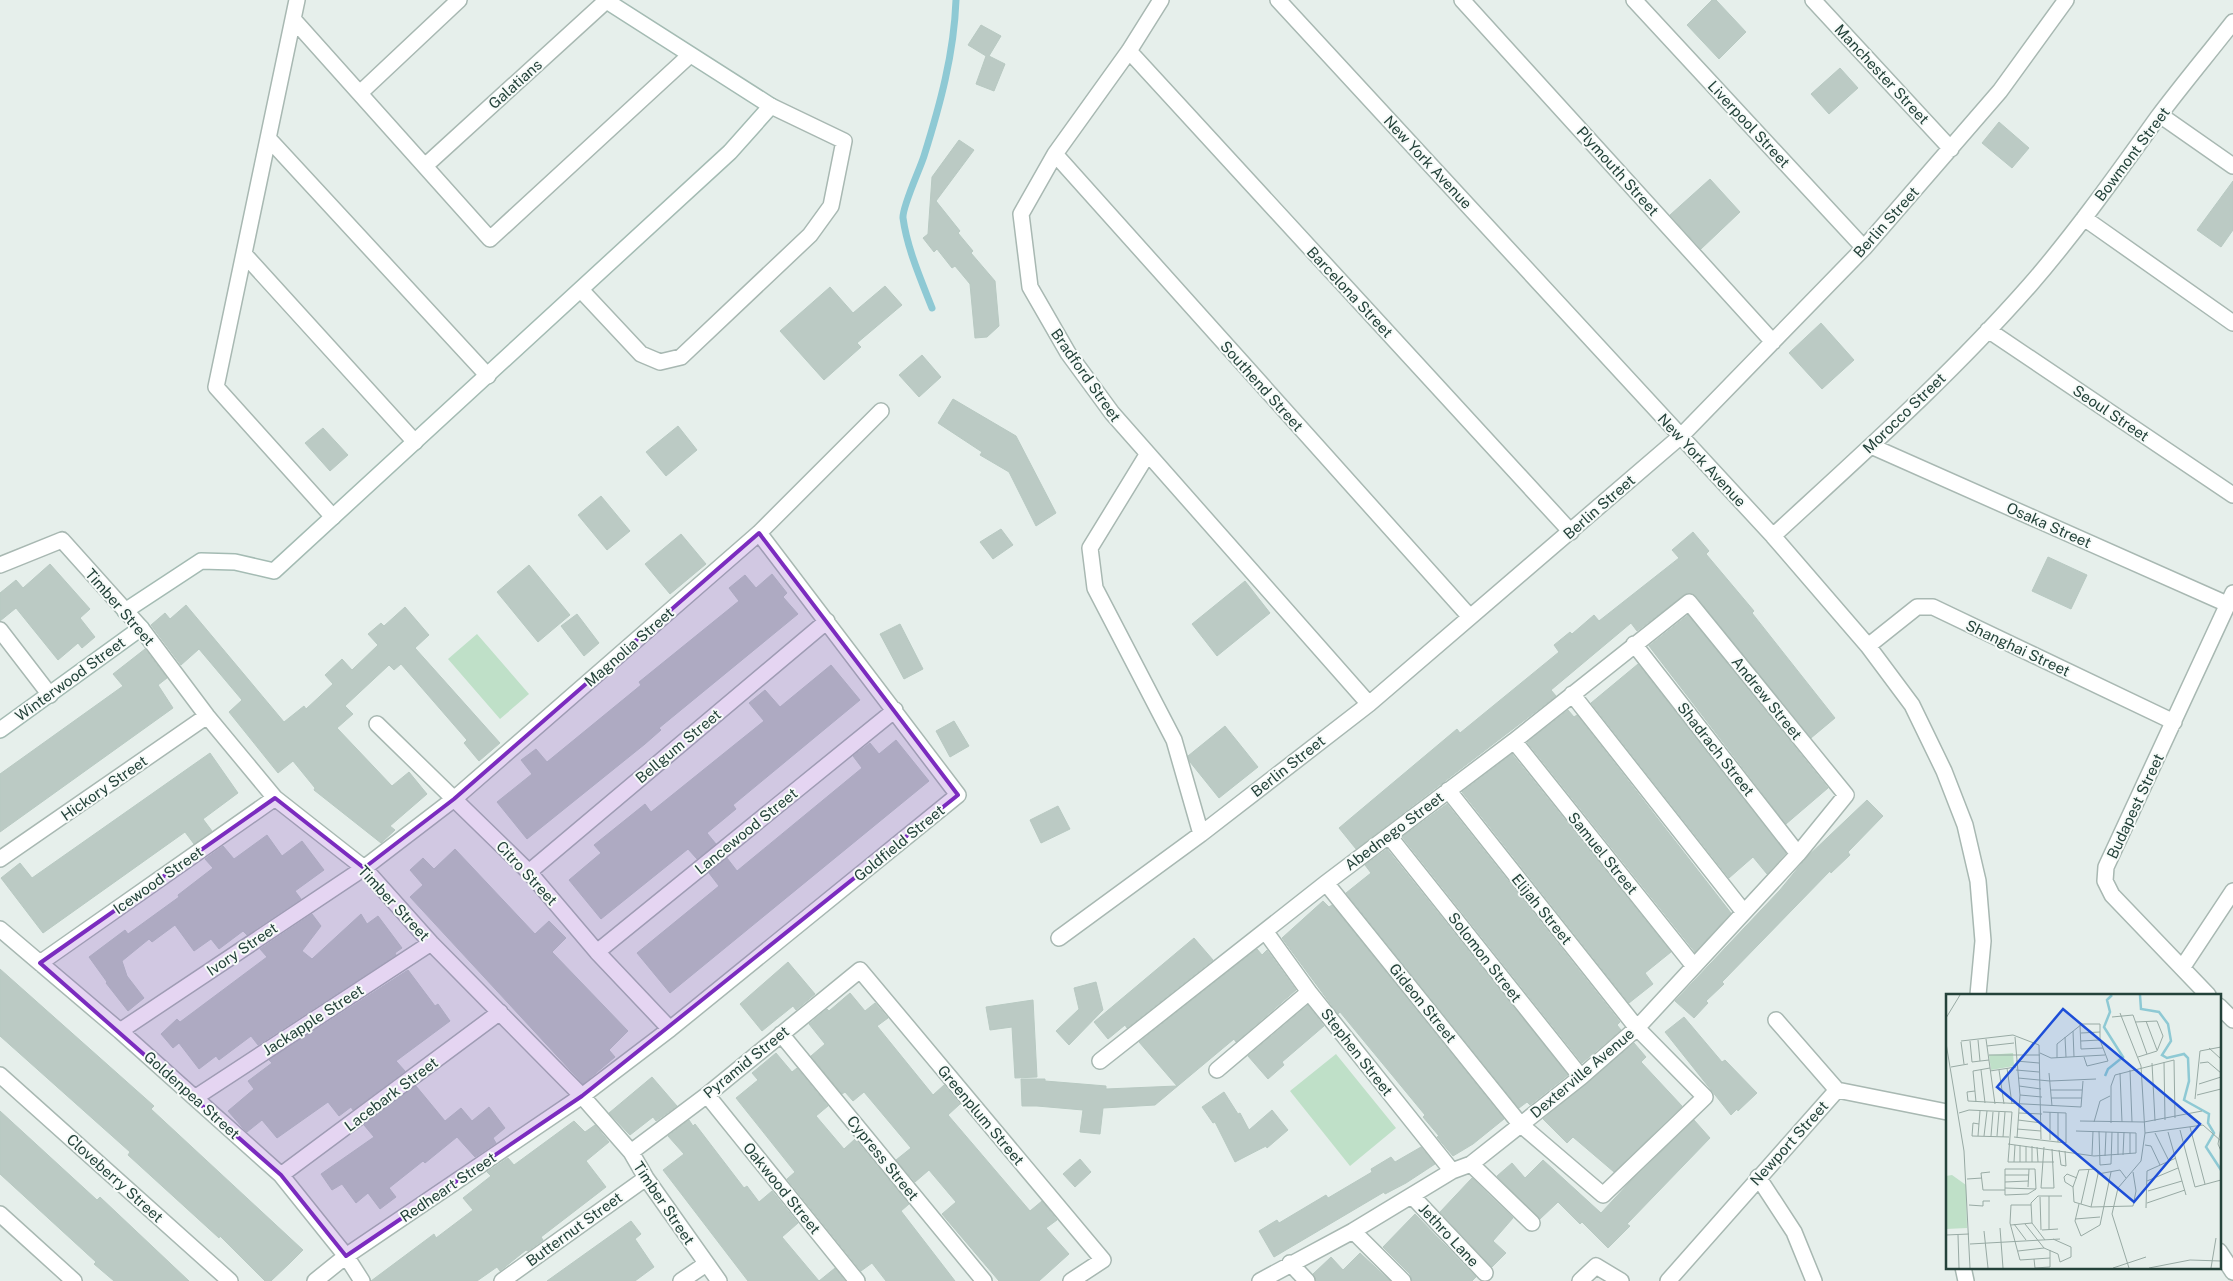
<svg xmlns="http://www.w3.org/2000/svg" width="2233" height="1281" font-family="'Public Sans',sans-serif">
  <rect width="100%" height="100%" fill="#e6efeb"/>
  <path fill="#bfe0c8" d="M477,634l52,60 -29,25 -52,-60z
    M1336,1054l60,74 -46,38 -60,-75z"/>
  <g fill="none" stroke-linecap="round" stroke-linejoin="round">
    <path stroke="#8ec9d4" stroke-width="7" d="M932,308c-11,-28 -25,-60 -29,-90 -1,-11 17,-49 21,-62 16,-51 30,-102 32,-156"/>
  </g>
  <path fill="#bbcac4" stroke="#b8c9c2" d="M1712,0h4l30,32 -27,27 -32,-34z
    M981,25l20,11 -12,20 16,8 -11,27 -18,-7 10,-28 -18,-11z
    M1840,68l18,20 -29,26 -18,-20z
    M1999,122l30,26 -17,20 -30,-25z
    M959,140l15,10 -38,51 24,30 -2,2 15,18 -2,2 24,28 4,45 -12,11 -12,1 -5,-54 -15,-18 -3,2 -15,-19 -3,3 -11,-14 5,-4 4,-57z
    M1710,179l30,33 -39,37 -31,-34z
    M2233,181v49l-12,17 -24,-17z
    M885,286l17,19 -45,38 4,4 -37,33 -44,-49 50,-44 23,26z
    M1821,323l33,37 -32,29 -33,-36z
    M922,355l19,22 -22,20 -20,-22z
    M953,399l63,37 40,77 -20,13 -27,-54 -29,-17 2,-3 -44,-29z
    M678,426l19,24 -31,26 -20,-24z
    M323,428l25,27 -18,16 -25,-28z
    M601,496l29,35 -23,19 -29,-35z
    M1001,529l12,16 -20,14 -13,-17z
    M1693,532l16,19 -3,3 48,57 -2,2 83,105 -24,20 -115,-142 -9,-3 -50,38 -6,-8 -80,67 5,6 -200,153 -17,-21 118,-99 3,4 99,-81 -5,-7 16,-13 2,2 22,-19 5,6 80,-63 -7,-8z
    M681,534l25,30 -36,30 -25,-30z
    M2048,557l39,18 -16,34 -39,-18z
    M50,564l40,45 -10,9 15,19 -13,11 -4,-5 -20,17 -42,-52 -16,13v-28l16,-13 7,8z
    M529,565l41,50 -32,27 -41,-50z
    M772,574l15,19 -4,4 15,17 -139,114 2,2 -16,14 -118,95 -30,-37 35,-28 -11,-14 15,-11 11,13 94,-77 -2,-3 100,-81 -10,-13 16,-13 11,13z
    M1245,581l25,32 -53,43 -25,-32z
    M186,605l98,117 20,-16 2,3 27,-25 -8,-9 17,-16 10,11 26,-25 -10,-11 13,-11 3,3 21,-19 24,28 -14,13 85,95 -21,18 -15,-18 3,-3 -66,-76 -7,6 -5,-5 -44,41 8,8 -16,14 55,58 17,-14 18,22 -37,32 5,4 -14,13 -67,-53 1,-2 -22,-27 -15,12 -49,-61 13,-12 -43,-51 -18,16 -30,-40 14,-12 5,6z
    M577,614l22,29 -15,13 -23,-30z
    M1688,615l140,173 -42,36 -137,-178z
    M900,624l23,45 -19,10 -24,-45z
    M145,649l22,29 -9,7 15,23 -173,124v-58l123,-88 -10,-12z
    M1638,664l148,189 -19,21 -14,-17 -24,21 -138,-175z
    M831,665l29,35 -127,105 3,4 -29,24 9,11 -19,15 -9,-10 -87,70 -32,-39 32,-27 -7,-8 51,-41 6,8 113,-91 -15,-18 16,-13 15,17z
    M1568,710l6,7 3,-2 154,198 -36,39 -168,-210z
    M954,721l15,25 -19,11 -14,-26z
    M1225,726l33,41 -39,31 -29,-36 -2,-6z
    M896,740l33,41 -259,212 -33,-40 82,-67 -10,-13 18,-15 10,13 125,-103 -9,-12 17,-13 9,11z
    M210,753l28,40 -35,26 9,12 -18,13 -9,-12 -142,101 -42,-55 19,-15 12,15z
    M1512,754l159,198 -26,21 8,11 -24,19 -167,-211z
    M1867,800l16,16 -35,36 2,3 -19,18 -1,-2 -108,111 2,2 -18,17 2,2 -14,15 -19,-17 105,-111 27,-33z
    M1447,804l173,218 -3,3 4,5 -39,33 -180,-226z
    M1058,806l12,23 -29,14 -11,-23z
    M267,835l15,21 20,-15 22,29 -29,21 6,8 -54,36 -4,-4 -24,18 -8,-10 -17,12 -19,-26 -23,17 -3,-3 -27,22 5,15 17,22 -16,13 -22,-28 1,-1 -18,-25 36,-27 3,4 51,-37 -1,-2 35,-27 -8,-9 18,-13 11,13z
    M455,849l80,85 14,-13 17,17 -14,14 76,79 -19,19 6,7 -32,27 -173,-187 13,-12 -13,-15 13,-12 11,11z
    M1387,849l181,226 -38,30 -3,-3 -8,6 -173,-215 25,-20 -6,-8z
    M1323,901l6,6 3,-2 172,214 -31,25 -20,12 -16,-19 2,-1 -16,-19 2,-2 -85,-103 -2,2 -56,-76z
    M312,914l9,12 -19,25 10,8 49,-45 6,10 11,-8 24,32 -7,5 1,2 -138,90 -7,-9 -32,24 -3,-4 -17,13 -20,-26 -6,5 -12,-14 16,-15 3,3 87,-65 -7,-8z
    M1194,938l19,22 -86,68 -2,-3 -17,14 -14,-17z
    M1257,949l5,6 5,-5 29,40 -60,52 -2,-3 -79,66 -52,3 -3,26 -20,-2 3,-22 -46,-4h-15l-1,-27h24v2l61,5v3l71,-3 -38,-44z
    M788,962l27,32 -19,16 -3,-4 -31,25 -22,-27z
    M0,969l154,137 -3,3 152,141 -13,13 -19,18h-6l-45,-45 -1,2 -91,-83 2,-3 -130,-116z
    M408,970l27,36 3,-2 12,17 -54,40 9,10 -52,39 -2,-3 -12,9 -11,-14 -51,36 -15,-18 -15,12 -5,-5 -14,-16 26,-22 -6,-8 24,-18 -3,-3z
    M1096,982l7,28 -34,35 -13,-14 23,-22 -5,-21z
    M850,993l15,18 10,-8 13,15 -11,8 56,69 11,-10 16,19 -12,11 82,96 12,-10 15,19 -11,8 23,26 -30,27h-40l-57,-67 14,-12 -27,-32 -14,12 -19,-22 15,-12 -47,-56 -11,9 -8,-9 -3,2 -31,-38 14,-12 -16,-20 18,-15 2,2z
    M1033,1000l4,77 -22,1 -3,-51 -22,3 -4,-23z
    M1308,1005l16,21 -42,36 2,3 -16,14 -20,-23z
    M1684,1017l38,45 3,-2 32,33 -19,18 -1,-2 -6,6 -66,-83z
    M1634,1043l12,14 -5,5 41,44 -68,66 -41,-35 -6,6 -24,-24z
    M776,1053l16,19 5,-4 31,38 -12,10 28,33 11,-10 54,65 -8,7 54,70h-69l-14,-18 -11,8 -74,-92 8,-7 -59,-74 22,-18 -6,-7z
    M652,1077l25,29 -21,15 -3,-4 -23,18 -21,-22z
    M416,1086l29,35 16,-13 11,13 17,-14 16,21 -12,10 3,5 -21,14 -18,-20 -32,26 -2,-2 -34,27 7,9 -16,12 -12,-16 -12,10 -14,-19 -10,6 -11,-16 53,-37 -10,-12z
    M1224,1092l14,22 2,-1 9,17 23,-20 16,20 -21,18 -1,-2 -31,16 -20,-40 -2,1 -11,-16z
    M0,1111l97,89 3,-3 89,84h-75l-20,-17 2,-2 -96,-88z
    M689,1120l4,6 2,-2 49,64 3,-2 12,16 13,-11 26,32 -16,14 37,44 16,-13 10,13h-97l-85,-111 21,-16 -16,-18z
    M1694,1120l16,18 -83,86 3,2 -22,22 -26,-26 -2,2 -22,-22 -18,17 -43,-43 15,-13 13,15 18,-18 58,53 27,-29z
    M574,1121l11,11 10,-7 14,17 -23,19 20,26 -65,50 2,3 -15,11 -2,-1 -26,21 -3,-4 -20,14h-106l63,-47 2,4 37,-28 -10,-12 28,-22 -4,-4 21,-14 6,7z
    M1421,1147l14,17 -29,19 -21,11 -1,-2 -110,65 -15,-26 18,-11 2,3 47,-28 2,3 44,-26 -1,-3 20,-12 4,5z
    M1080,1159l11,13 -16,15 -12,-13z
    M1472,1178l41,40 -20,23 13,12 -14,14 -52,-55z
    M1415,1214l61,63 -4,4h-60l-2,-7 -27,-27z
    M631,1221l10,13 -6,5 19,28 -19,14h-88z
    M1360,1253l30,28h-74l-3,-7 18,-17 12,13z"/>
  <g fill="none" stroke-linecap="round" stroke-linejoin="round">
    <defs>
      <path id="street" d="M297,0l-81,387 117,130
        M1161,0l-32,51 -74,103 -34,60 9,73 38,66 44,60 257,291
        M1278,0l495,536 95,110 44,59 32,66 21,54 13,56 5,60 -5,54
        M1462,0l311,342
        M1634,0l230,248
        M1813,0l138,149
        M293,19l197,220 200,-184
        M1129,51l442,481
        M360,93l99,-93
        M2160,115l73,51
        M268,138l220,238
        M1055,154l415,463
        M425,166l181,-165
        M2084,218l149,105
        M244,254l171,188
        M581,290l60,64 19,8 21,-5 129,-122 21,-29 13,-65 -73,-35
        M1988,330l245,165
        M1871,446l356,158
        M1147,455l-57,93 5,40 79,152 27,94
        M1773,536c88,-81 178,-161 257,-251 46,-53 87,-111 128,-168 24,-32 50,-63 75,-95
        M0,565l62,-25 79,88 66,88 68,82 89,70 67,75 151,153 49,56 15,26 73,103
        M0,630l50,65
        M1634,644l164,210
        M1868,646l49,-39h16l241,115
        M1572,694l171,217
        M377,724l152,148 68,80 73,77
        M1514,741l179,224
        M1389,836l192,241
        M0,859l207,-143
        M529,872l298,-251
        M1326,883l194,241 83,71 102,-98 -68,-69 -189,-238
        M0,929l120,102 161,144 65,81 16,25
        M1265,931l44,61 143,179
        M1059,938l142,-104 168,-130 312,-268 183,-188 136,-157 66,-91
        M597,952l298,-242
        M40,963l235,-165
        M2182,968l51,-77
        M2208,995l-96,-100 -7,-14 1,-14 127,-274
        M2219,1006l14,14
        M1776,1020l61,70
        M120,1031l244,-163 90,-69 305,-266 122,-122
        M781,1034l203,247
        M1100,1061l226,-178 188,-142 175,-139 157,193 -48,59 -161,174 -56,49 -110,87 -19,7 -99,60 -93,50
        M1217,1070l92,-78
        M0,1075l230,206
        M707,1095l150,186
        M196,1097l235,-154
        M631,1152l76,-57 153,-125 243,290 -32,21
        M1471,1164l61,59
        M281,1175l219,-163
        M1758,1177l36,55 20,49
        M1412,1196l73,77
        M0,1214l74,67
        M1353,1231l50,50
        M2219,1251l14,21
        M1290,1263l17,18
        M1963,1267l3,14
        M315,1281l31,-25 236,-160 88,-67 288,-234 -199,-262
        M502,1281l144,-103
        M681,1281l25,-17
        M1580,1281l16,-15 25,15
        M1668,1281l169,-191 110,22"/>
      <path id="secondary" d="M125,611l76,-50 34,1 39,9 456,-419 41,-46 -166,-106
        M0,730l141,-102"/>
    </defs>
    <use href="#street" stroke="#a8b8b2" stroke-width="18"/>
    <use href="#secondary" stroke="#a4bbb3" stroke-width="18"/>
    <use href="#street" stroke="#fff" stroke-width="15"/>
    <use href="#secondary" stroke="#fff" stroke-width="15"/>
  </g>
  <path fill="#7b2cbf" fill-opacity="0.2" stroke="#7b2cbf" stroke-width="4" stroke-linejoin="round" d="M759,533l199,262 -376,301 -236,160 -65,-81 -241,-212 235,-165 89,70 90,-69z"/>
  <g text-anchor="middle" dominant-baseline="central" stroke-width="4" stroke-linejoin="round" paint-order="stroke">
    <g font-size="15" fill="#24423a" stroke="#f7fbf9">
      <text transform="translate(1882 74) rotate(47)">Manchester Street</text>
      <text transform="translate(515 84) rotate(-42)">Galatians</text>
      <text transform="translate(1749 124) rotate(47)">Liverpool Street</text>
      <text transform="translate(2132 154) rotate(-53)">Bowmont Street</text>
      <text transform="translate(1428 162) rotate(47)">New York Avenue</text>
      <text transform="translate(1618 171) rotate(48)">Plymouth Street</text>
      <text transform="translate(1886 222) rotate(-48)">Berlin Street</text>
      <text transform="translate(1350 292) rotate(47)">Barcelona Street</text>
      <text transform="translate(1086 375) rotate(55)">Bradford Street</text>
      <text transform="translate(1262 386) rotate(48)">Southend Street</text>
      <text transform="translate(1904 413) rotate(-44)">Morocco Street</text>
      <text transform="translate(2111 413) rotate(34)">Seoul Street</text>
      <text transform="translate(1702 460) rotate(47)">New York Avenue</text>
      <text transform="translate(1599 507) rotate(-41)">Berlin Street</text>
      <text transform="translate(2049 525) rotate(24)">Osaka Street</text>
      <text transform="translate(120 607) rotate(49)">Timber Street</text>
      <text transform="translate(629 647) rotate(-41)">Magnolia Street</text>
      <text transform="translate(2018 648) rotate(25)">Shanghai Street</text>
      <text transform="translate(70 679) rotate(-36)">Winterwood Street</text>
      <text transform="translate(1767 698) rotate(51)">Andrew Street</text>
      <text transform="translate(678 746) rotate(-40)">Bellgum Street</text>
      <text transform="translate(1716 749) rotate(52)">Shadrach Street</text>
      <text transform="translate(1288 766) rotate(-38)">Berlin Street</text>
      <text transform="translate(104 788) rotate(-35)">Hickory Street</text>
      <text transform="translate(2135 806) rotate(-65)">Budapest Street</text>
      <text transform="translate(746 831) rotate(-39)">Lancewood Street</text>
      <text transform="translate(1394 831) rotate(-37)">Abednego Street</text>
      <text transform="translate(899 843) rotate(-39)">Goldfield Street</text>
      <text transform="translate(1603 853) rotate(51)">Samuel Street</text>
      <text transform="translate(527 873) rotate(47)">Citro Street</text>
      <text transform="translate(158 880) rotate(-35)">Icewood Street</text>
      <text transform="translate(394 903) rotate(47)">Timber Street</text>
      <text transform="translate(1542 909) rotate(51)">Elijah Street</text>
      <text transform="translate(242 949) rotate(-34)">Ivory Street</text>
      <text transform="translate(1485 957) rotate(52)">Solomon Street</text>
      <text transform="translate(1423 1003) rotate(51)">Gideon Street</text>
      <text transform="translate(313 1020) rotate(-33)">Jackapple Street</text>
      <text transform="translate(1357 1052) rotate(52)">Stephen Street</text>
      <text transform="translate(746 1062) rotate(-39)">Pyramid Street</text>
      <text transform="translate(1582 1073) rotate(-40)">Dexterville Avenue</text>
      <text transform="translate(391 1094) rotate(-37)">Lacebark Street</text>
      <text transform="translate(192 1095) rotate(42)">Goldenpea Street</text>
      <text transform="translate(981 1115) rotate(50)">Greenplum Street</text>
      <text transform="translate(1789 1143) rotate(-48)">Newport Street</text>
      <text transform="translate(883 1158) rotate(51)">Cypress Street</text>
      <text transform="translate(115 1178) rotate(42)">Cloveberry Street</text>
      <text transform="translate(448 1187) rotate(-34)">Redheart Street</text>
      <text transform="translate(782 1188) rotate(51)">Oakwood Street</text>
      <text transform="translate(664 1203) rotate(56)">Timber Street</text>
      <text transform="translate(574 1229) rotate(-36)">Butternut Street</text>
      <text transform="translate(1449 1235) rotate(47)">Jethro Lane</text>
    </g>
  </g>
  <g transform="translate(1946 994)">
    <rect width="275" height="275" fill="#e6efeb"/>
    <path d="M67,59l1,13 -23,4 -2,-15zM6,181l14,10 1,43 -21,1v-53z" fill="#bfe0c8"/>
    <path fill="none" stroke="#8ec9d4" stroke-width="2.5" d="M194,1l1,14 18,3 9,12 3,17 -9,14 5,3 17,-4 4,4 1,23 -5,19 25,14 -1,9 6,10 -8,14 15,23M159,82l3,-7 15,-12 -19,-30 6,-15 -3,-12 5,-5"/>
    <path fill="none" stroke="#98aaa4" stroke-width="1" d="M174,19l21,53 4,67 -4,28 -23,27 -6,26 17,54M166,23l21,-2 14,39M0,24l14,-23M200,27l11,29M189,28l22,-1 6,15 -6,15 -19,6M134,31l1,24 22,-1M127,37l1,26M135,39l19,-1M69,43l5,58 -3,43M119,43l1,20M40,45l9,65M32,46l2,21M15,47l52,-6 26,10 2,94M24,47l2,21 17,-2M135,47l19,-1M15,48l3,22M0,49l18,108 6,117M41,52l27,-3M263,54l12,11M94,59l11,5 54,-3M43,61h51M111,64v-14l25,-20h18v16l8,21 -21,5 -3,-9M70,67l23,2M218,68l1,58M206,69l3,58M254,69l8,-1 13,11M5,73l17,-3M61,74l5,36M35,76l4,33M53,76l5,34M70,76l23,2M184,76l2,52M44,77l26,-4M103,79l3,33M174,79l2,49M72,84l32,3 46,-2M253,90l22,-7M73,92l22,3M105,96h31M29,97l-8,1 1,9 113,6 2,-26M74,101l22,2M251,101l24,-6M105,104h31M249,105l5,-48 21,-4M30,108l-3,-31 17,-3M13,119l10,-3 43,2 -4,50h46M73,119l23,1M72,126l24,3M134,127l64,1 58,-11M148,128l6,-21 10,-5M165,129v-37l4,-11 59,-15 1,58M33,130l-6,-1 -1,13 37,1M244,133l15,57M275,134l-3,16 3,7M71,135l24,2M234,136l15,57 26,-7M153,137l1,34 11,-1 1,-32M222,138l18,63M199,139l58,-8 18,16M209,139l14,28M32,142l2,-25M38,142l3,-25M45,142l2,-24M51,142l2,-24M57,143l2,-25M68,143l52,6v-30l-23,-1M104,146v-28M112,148v-29M62,150l86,12 42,-3v-20l-60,-2M199,151l6,1 9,19M91,153l1,15M98,153l-3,41h13l-2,-39M113,156l2,15 5,1 -1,-15M184,160v-21M146,161l1,-24M172,161v-23M177,161l1,-23M159,162l1,-24M68,168l1,-17M74,168v-17M80,168v-16M86,168v-16M59,175h30l1,20 -8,5 -23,1zM44,178l-9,1 2,17h22M152,180l-2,-5 -17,1 -6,17 1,15 17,5 42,-1 3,-15 -3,-19M152,180l22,-4 6,8M59,181h24M21,185l15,-1M201,187l31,-13M59,188l23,-1M82,193l1,-18M127,193l-8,-5 -1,-5 3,-3 10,4M59,194l31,1M202,197l34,-10M103,202v34M94,203l1,33M201,209l38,-13M133,210l-4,17 6,15 19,-11 11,-53M135,210l8,-35M23,211l14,1v-5h7M85,211h-20l-1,18 10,37 30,-2M145,213l7,-33M200,214l1,-37 29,-13M129,225l25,-2M68,230l12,16M79,230l19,24M65,231l21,-2M54,234l3,40M96,236l16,-1M38,237l4,37M0,241l23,-1M12,241l1,33M99,246l-13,-17 -1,-20 7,-7h24M24,250l90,-5M72,257l26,-3 14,6 2,8 11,-5v-10l-18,-8M88,265l1,9 15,-1v-17M167,274l33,-11M203,274l41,-8 31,1M265,274l5,-30"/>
    <path fill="#1d4ed8" fill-opacity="0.15" stroke="#1d4ed8" stroke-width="2.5" d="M117,15l137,115 -66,78 -137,-115z"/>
    <rect width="275" height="275" fill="none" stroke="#24423a" stroke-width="2.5"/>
  </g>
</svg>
